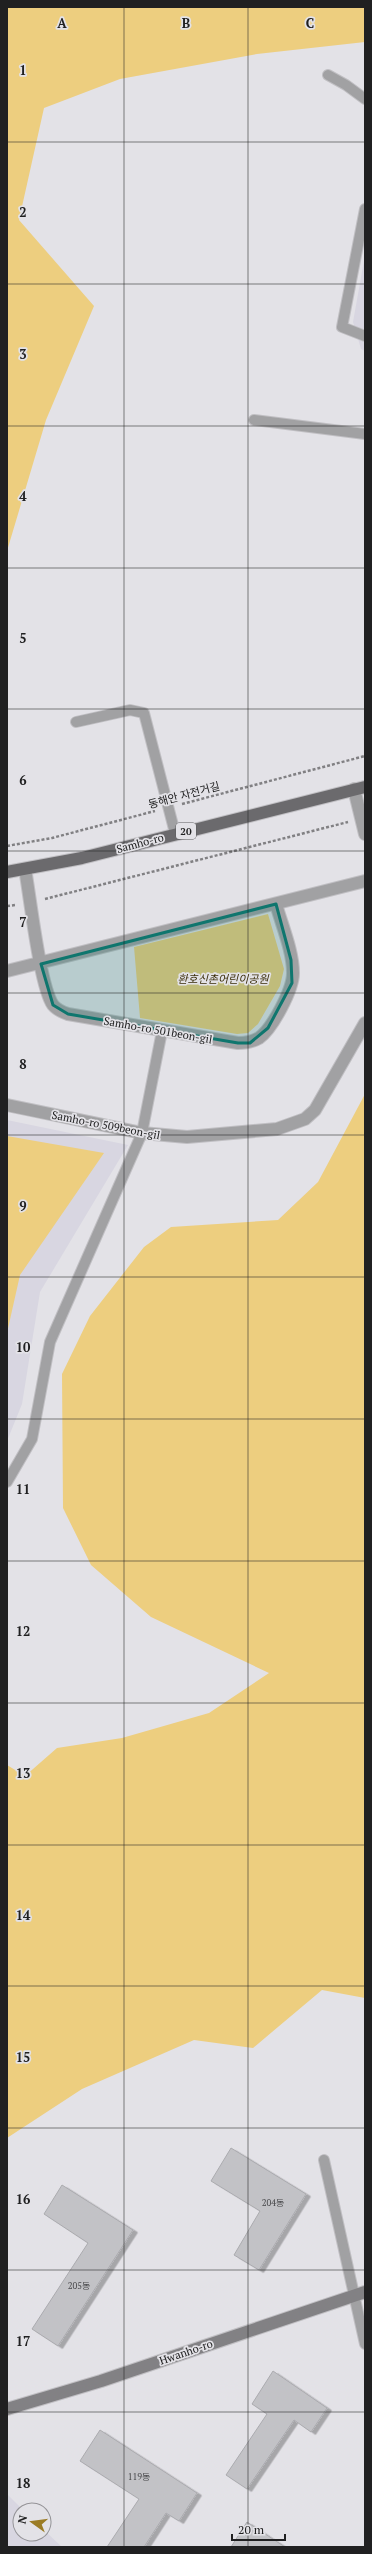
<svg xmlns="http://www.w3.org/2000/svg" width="372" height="2554" font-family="'PT Serif','Noto Sans KR',serif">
  <defs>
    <filter id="shadow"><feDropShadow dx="4.5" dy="2.5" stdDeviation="0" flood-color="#0004"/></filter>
  </defs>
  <rect width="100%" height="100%" fill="#e3e2e7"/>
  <path fill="#d8d6e1" d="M365,255v96l-4,-2 -8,-27z
    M7,1120l121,25 -88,147 -18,112 -15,37z
    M7,2494l16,16h-3v24h24v-4l18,17h-55z"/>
  <path fill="#edce7f" d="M7,7h358v35l-108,12 -137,25 -76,29 -25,112 75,86 -48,114 -39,131z
    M268,914l16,55 -4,17 -22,38 -10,9 -11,1 -97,-16 -6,-71z
    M365,1094v904l-43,-8 -69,58 -59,-8 -112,49 -75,49v-373l18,11 32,-28 65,-10 87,-25 60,-40 -118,-56 -60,-52 -28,-57 -1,-134 28,-58 54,-69 27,-20 107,-7 40,-38z
    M7,1136l97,17 -84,122 -13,58z"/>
  <path fill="#c2c2c6" stroke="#ababaf" filter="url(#shadow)" d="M231,2148l75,46 -47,76 -25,-15 26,-44 -49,-30z
    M62,2185l71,45 -75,116 -26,-17 56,-86 -44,-29z
    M273,2371l54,37 -16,24 -17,-12 -47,69 -21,-14 41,-61 -15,-10z
    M100,2430l97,63 -18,28 -13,-8 -22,34h-37l32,-48 -59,-38z
    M247,2522l38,25h-54z"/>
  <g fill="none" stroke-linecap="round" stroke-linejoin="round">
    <defs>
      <path id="lane" d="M328,75l18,10 19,14
        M365,209l-23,118 23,9
        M254,420l111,14
        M76,722l54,-12 14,3 31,120
        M7,1482l25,-43 18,-97 92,-209 20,-102
        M324,2160l41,184"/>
      <path id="street" d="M354,789l11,45
        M25,869c5,27 15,118 28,136 4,5 9,7 15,9l170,29c8,0 14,-1 21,-5 13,-9 34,-48 34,-65 0,-22 -11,-47 -17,-69
        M7,971l358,-90
        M7,1105l135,28 45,4 90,-8 28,-10 10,-9 50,-87"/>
      <path id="secondary" d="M7,2409l94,-28 264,-89"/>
      <path id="primary" d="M7,872l75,-14 283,-71"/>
    </defs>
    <use href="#lane" stroke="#c0bfc3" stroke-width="12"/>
    <use href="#street" stroke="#c0bfc3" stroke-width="14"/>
    <use href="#secondary" stroke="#c0bfc3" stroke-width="14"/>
    <use href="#primary" stroke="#c0bfc3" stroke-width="14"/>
    <path stroke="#818083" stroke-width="2.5" stroke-dasharray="3 2" stroke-linecap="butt" d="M182,804l183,-48
      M7,846l45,-8 103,-27
      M45,899l303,-77
      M7,906l9,-1"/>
    <use href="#lane" stroke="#a1a1a3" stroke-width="10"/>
    <use href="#street" stroke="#a1a1a3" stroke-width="12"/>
    <use href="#secondary" stroke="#828184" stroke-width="12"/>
    <use href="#primary" stroke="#6b6a6d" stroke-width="12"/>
  </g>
  <path fill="#0f766e" fill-opacity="0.2" stroke="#0f766e" stroke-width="3" stroke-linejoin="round" d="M276,904l15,56 1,23 -24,45 -18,15h-12l-170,-29 -15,-9 -12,-41z"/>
  <path fill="none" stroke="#202021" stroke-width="1" stroke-opacity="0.55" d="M124,7v2540M248,7v2540M7,142h358M7,284h358M7,426h358M7,568h358M7,709h358M7,851h358M7,993h358M7,1135h358M7,1277h358M7,1419h358M7,1561h358M7,1703h358M7,1845h358M7,1986h358M7,2128h358M7,2270h358M7,2412h358"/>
  <g text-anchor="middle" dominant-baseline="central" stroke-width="3.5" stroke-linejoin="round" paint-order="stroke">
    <g font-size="9" fill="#48484a">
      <text x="273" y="2203">204동</text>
      <text x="79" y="2286">205동</text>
      <text x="139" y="2477">119동</text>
    </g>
    <rect fill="#e3e2e7" stroke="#5a5a5c" stroke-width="1" x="176" y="823" width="20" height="16" rx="3"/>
    <g font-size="10" font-weight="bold" fill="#202021">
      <text x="186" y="831">20</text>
    </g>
    <g font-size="11" fill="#202021" stroke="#e3e2e7">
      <text transform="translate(184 795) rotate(-15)">동해안 자전거길</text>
      <text transform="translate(140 843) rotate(-15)">Samho-ro</text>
      <text transform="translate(158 1030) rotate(10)">Samho-ro 501beon-gil</text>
      <text transform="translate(106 1125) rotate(11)">Samho-ro 509beon-gil</text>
      <text transform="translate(186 2352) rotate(-19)">Hwanho-ro</text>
    </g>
    <g font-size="11" font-style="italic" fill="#3a2d09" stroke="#e3e2e7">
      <text x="223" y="979">환호신촌어린이공원</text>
    </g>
  </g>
  <g font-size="13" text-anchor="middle" font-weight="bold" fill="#202021" stroke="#e3e2e7" stroke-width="3.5" stroke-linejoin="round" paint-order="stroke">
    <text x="62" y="28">A</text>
    <text x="186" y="28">B</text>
    <text x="310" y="28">C</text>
    <text x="23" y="75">1</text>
    <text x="23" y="217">2</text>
    <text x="23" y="359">3</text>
    <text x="23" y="501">4</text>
    <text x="23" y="643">5</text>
    <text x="23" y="785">6</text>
    <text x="23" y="927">7</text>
    <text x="23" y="1069">8</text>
    <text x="23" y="1211">9</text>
    <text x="23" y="1352">10</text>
    <text x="23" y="1494">11</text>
    <text x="23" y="1636">12</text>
    <text x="23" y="1778">13</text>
    <text x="23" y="1920">14</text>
    <text x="23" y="2062">15</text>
    <text x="23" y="2204">16</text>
    <text x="23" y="2346">17</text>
    <text x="23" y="2488">18</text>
  </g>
  <rect width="372" height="2554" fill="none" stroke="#202021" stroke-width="16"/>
  <g transform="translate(32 2522) rotate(284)"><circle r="19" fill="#e3e2e7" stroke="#959498"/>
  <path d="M0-3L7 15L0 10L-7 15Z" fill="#9b7c25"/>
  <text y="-6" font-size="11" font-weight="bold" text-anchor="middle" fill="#202021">N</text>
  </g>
  <path d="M232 2534v6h53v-6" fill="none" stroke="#202021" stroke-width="2"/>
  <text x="238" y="2534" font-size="12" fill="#202021" stroke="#e3e2e7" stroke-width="3" paint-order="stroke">20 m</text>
</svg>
